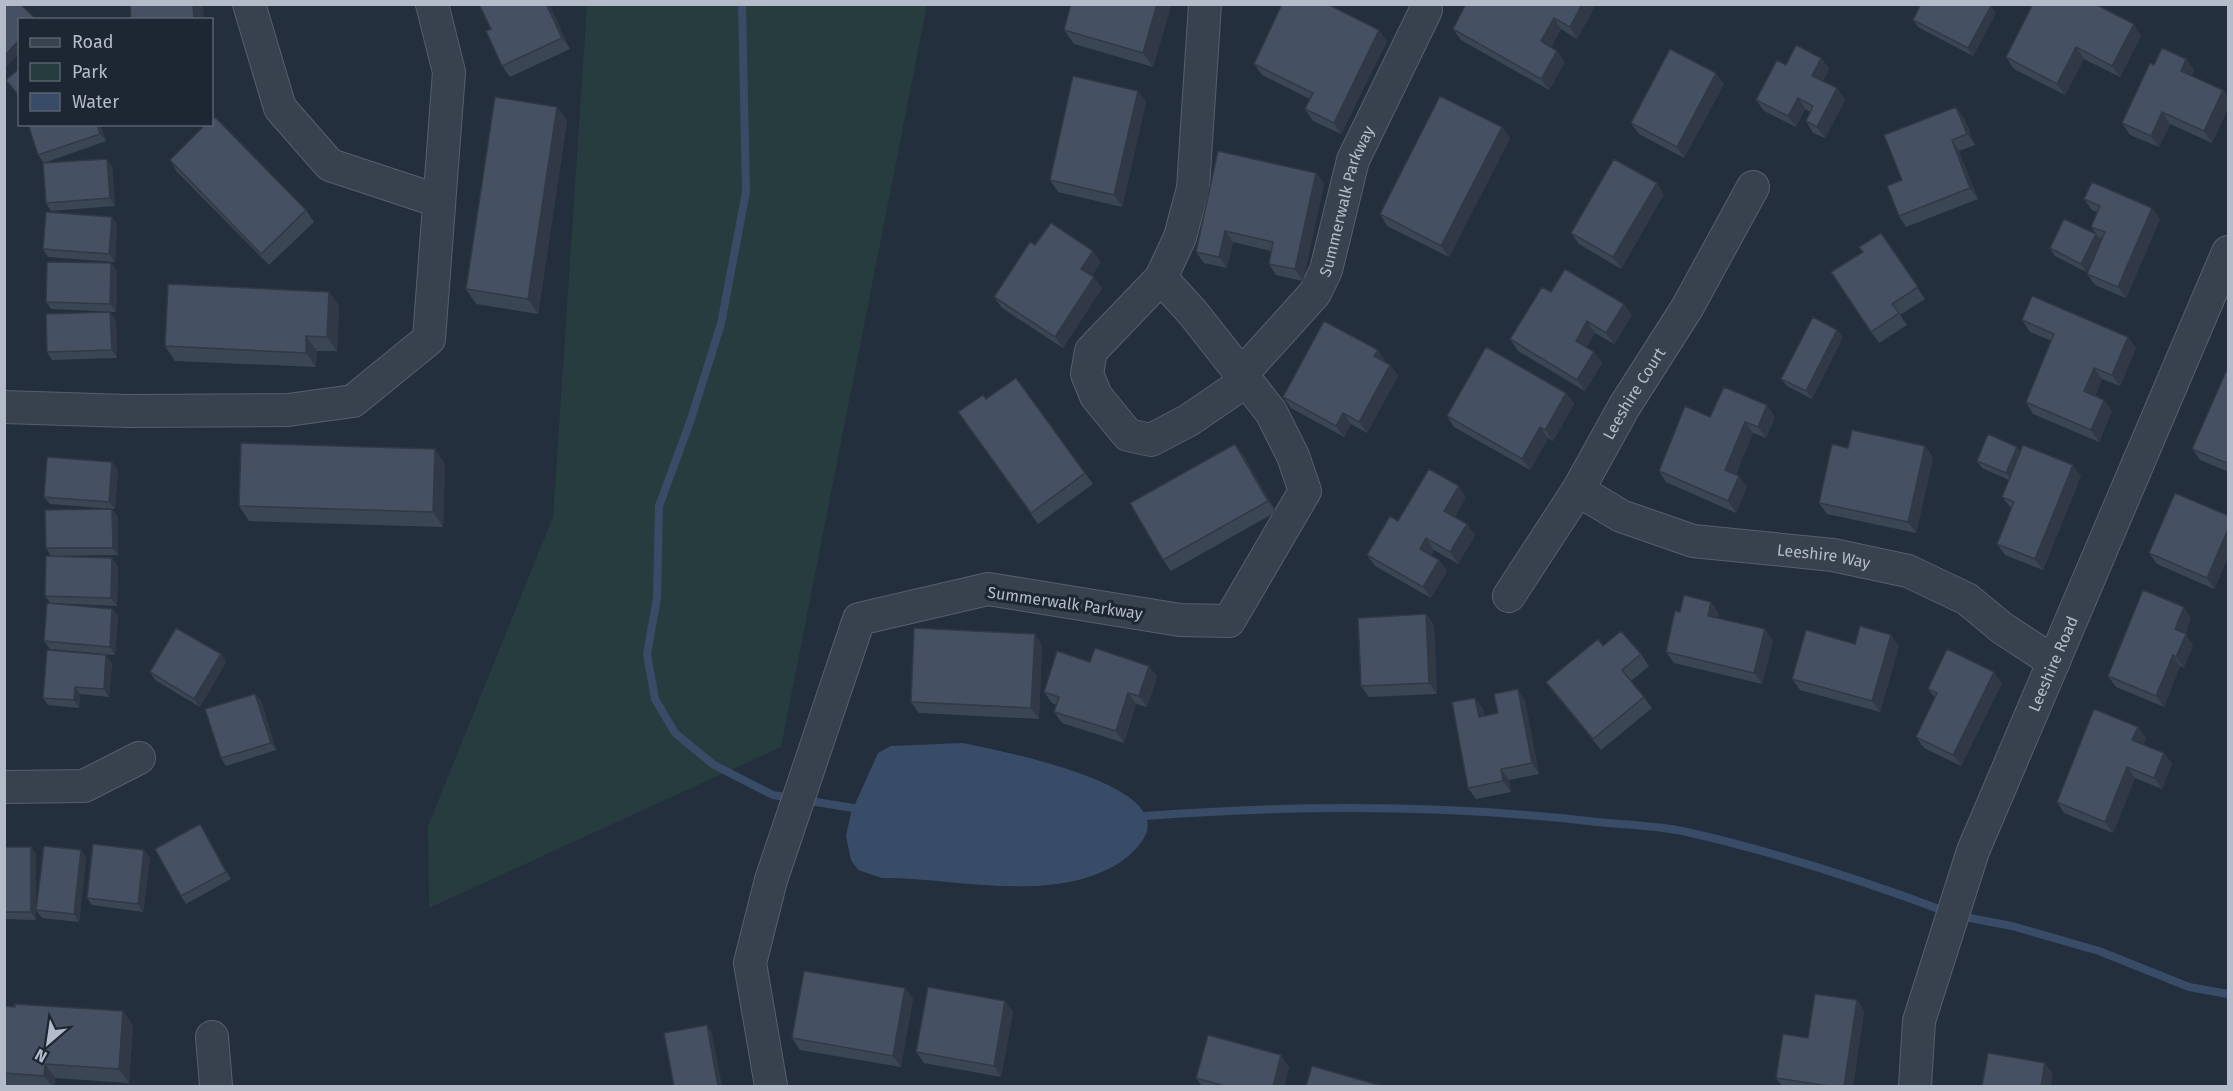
<svg xmlns="http://www.w3.org/2000/svg" width="2233" height="1091" font-family="'Fira Sans',sans-serif">
  <rect width="100%" height="100%" fill="#242f3e"/>
  <path fill="#263c3f" d="M587,5h340l-146,742 -352,161 -1,-82 125,-309z"/>
  <path fill="#394c67" d="M963,743c31,7 220,41 179,98 -15,21 -36,31 -60,38 -65,17 -135,-1 -200,-1l-24,-8 -7,-10 -5,-24 5,-23 27,-60 13,-7z"/>
  <g fill="none" stroke-linecap="round" stroke-linejoin="round">
    <path stroke="#394c67" stroke-width="8" d="M742,4l4,188 -25,132 -31,98 -31,84 -2,92 -10,56 8,45 20,34 39,32 59,30 80,13
      M1145,816c148,-11 296,-12 443,5 33,4 68,4 99,11 88,20 175,48 260,80
      M1959,916l53,10 87,25 90,36 39,7"/>
    <defs>
      <g id="minor">
        <path d="M249,4l31,104 50,57 109,36"/>
        <path d="M1205,4l-12,184 -13,49 -19,41 -70,73 -4,23 9,22 32,39 23,5 38,-20 54,-37 1,-4"/>
        <path id="s1" d="M1241,375l74,-82 11,-23 27,-110 73,-150"/>
        <path d="M4,407l123,4 161,-1 65,-9 76,-62 20,-267 -17,-68"/>
        <path id="s2" d="M1578,490l43,26 72,25 140,14 75,16 59,28 35,29 52,34"/>
        <path id="s3" d="M1509,596l69,-106 46,-83 63,-99 66,-121"/>
        <path d="M4,787l80,-1 55,-28"/>
        <path d="M212,1037l4,49"/>
        <path d="M771,1086l-21,-123 21,-83 88,-261 129,-30 192,31 49,1 76,-130 -12,-35 -22,-44 -78,-99 -32,-35"/>
        <path id="s4" d="M1915,1086l4,-65 54,-170 255,-599"/>
      </g>
    </defs>
    <use href="#minor" stroke="#565f6c" stroke-width="34"/>
    <use href="#minor" stroke="#38414e" stroke-width="32"/>
  </g>
  <path fill="#3b4654" d="M479,4h70l21,45 -60,28 -8,-11 -11,-37z
    M1071,4h99l1,2 -18,61 -79,-23 -10,-14z
    M1466,4h125l3,4 -17,31 -16,-10 -10,18 14,15 -16,28 -88,-50 -8,-11z
    M1996,13l-23,43 -55,-29 -5,-7z
    M2141,36l-21,41 -36,-18 -19,36 -51,-26 -8,-12z
    M1387,41l-46,93 -28,-13 -8,-12 5,-10 -48,-24 -8,-11z
    M1821,58l8,11 -6,12 14,7 8,12 -20,38 -12,-5 -7,-12 5,-9 -6,-3 -9,18 -32,-16 -8,-11 30,-35z
    M2186,59l8,11 -2,6 31,14 6,8v8l-17,37 -42,-19 -11,23 -29,-12 -8,-12 32,-58z
    M1724,84l-40,74 -45,-24 -8,-11z
    M1138,91l8,11 -24,105 -64,-15 -8,-12z
    M557,107l10,14 -29,193 -62,-10 -10,-15z
    M1964,118l11,27 -16,6 19,48 -72,28 -7,-11 3,-36z
    M100,124l6,17 -62,22 -6,-8z
    M1502,127l8,11 -61,119 -62,-31 -7,-12z
    M1218,151l98,22 8,11 -21,97 -27,-6 -7,-11 2,-13 -38,-9 -6,26 -23,-5 -8,-11z
    M170,160l136,50 8,12 -45,43 -92,-93z
    M112,166l3,40 -64,5 -5,-8z
    M1664,194l-43,75 -42,-25 -8,-11z
    M2084,199l68,9 8,11 -34,79 -31,-13 -8,-11 14,-32 -15,30 -31,-16 -5,-8 46,-14 5,8 1,-3 -3,-1 -8,-11 6,-15 -5,-2z
    M117,224l-2,38 -67,-5 -5,-8z
    M1881,233l44,66 -25,16 7,10 -28,18 -8,-11 -8,-80z
    M1035,245l66,17 -9,13 10,13 -39,60 -61,-40 -8,-11z
    M111,263l6,8 -1,41 -65,-3 -5,-7z
    M329,292l10,14 -2,45h-20l-1,16 -141,-6 -10,-15z
    M1551,292l81,23 -18,29 -19,-11 -9,14 8,5 8,11 -17,28 -67,-40 -8,-12z
    M116,320l1,38 -65,2 -5,-8z
    M2022,320l106,17 8,11 -16,38 -18,-7 -7,17 9,4 8,11 -13,31 -66,-28 -7,-12 26,-61 -22,-9z
    M1843,337l-31,62 -25,-13 -6,-7z
    M1378,350l7,11v1l5,3 8,11 -31,57 -16,-9 -7,13 -53,-29 -8,-11z
    M2229,365v107l-29,-12 -8,-11z
    M1016,378l77,106 -55,40 -80,-112 28,-13z
    M1566,393l8,11 -21,37 -5,-3 -18,32 -76,-43 -7,-11z
    M1710,417h65l-9,21 -13,-5 -17,41 11,13 -11,26 -70,-31 -7,-11z
    M1235,444l8,11 33,57 -105,59 -8,-11z
    M1925,446l8,12 -17,75 -89,-19 -8,-11 29,-55z
    M2017,447l4,5 60,24 -38,94 -38,-15 -8,-11 15,-35 -10,-12 7,-17 -27,-12 -5,-7z
    M112,462l6,8 -3,39 -65,-5 -6,-7z
    M445,464l-2,63 -194,-6 -10,-15z
    M1466,497l-11,20 20,18 -17,29 -24,-14 -3,5 8,5 8,11 -16,27 -56,-32 -8,-11 31,-34z
    M2229,516v40l-15,33 -57,-25 -8,-11z
    M118,517v38l-67,1 -5,-8z
    M118,566l-1,40 -67,-3 -5,-7z
    M112,609l6,7 -3,39 -65,-6 -6,-8z
    M1680,612l39,1 -1,5 55,22 -11,44 -88,-21 -8,-11z
    M1426,614l8,12 3,68 -68,3 -8,-11z
    M2191,618l-6,16 8,11 -9,23 -4,-2 -16,41 -48,-20 -8,-11z
    M1035,634l7,11 -3,74 -120,-6 -8,-11z
    M1855,644l44,2 -19,66 -80,-22 -8,-11z
    M221,654l5,8 -26,45 -45,-27 -5,-8z
    M1641,654l8,12 -18,15 21,27 -51,42 -47,-57 -8,-11z
    M1090,662l59,4 8,11 -10,30 -11,-3 -12,39 -62,-20 -8,-11 3,-7 -5,-2 -8,-11z
    M112,663l-3,34 -29,-3 -1,14 -31,-3 -5,-7z
    M2002,683l-41,83 -37,-18 -8,-11 19,-39 -7,-9z
    M1518,689l7,12 14,73 -30,6 2,12 -35,7 -8,-11 7,-90 8,11 1,7 14,-3z
    M255,694l6,7 15,49 -50,16 -5,-8z
    M2138,727l8,11 -3,7 21,8 8,11 -10,25 -27,-11 -22,55 -49,-20 -7,-11z
    M205,832l26,47 -45,25 -5,-8z
    M4,847h27l5,7v66l-32,-1z
    M81,850l5,8 -7,64 -37,-4 -6,-8z
    M150,858l-7,54 -51,-7 -5,-7z
    M905,988l8,11 -12,68 -101,-17 -8,-12z
    M1857,1000l7,11 -11,75h-71l-6,-8 32,-40z
    M4,1006l119,5 10,15 -4,57 -74,-5v8h-51z
    M1013,1012l-12,65 -77,-14 -8,-11z
    M1289,1067l-5,19h-82l-6,-8z"/>
  <path fill="#303945" d="M193,4h10l1,16h-10z
    M546,4h3l21,45 -8,-11z
    M1157,4h13l1,2 -18,61 -10,-14z
    M1582,4h9l3,4 -17,31 -7,-12z
    M1991,6l5,7 -23,43 -5,-8z
    M1554,18l7,11 -12,23 -8,-11z
    M2134,24l7,12 -21,41 -8,-11z
    M1379,30l8,11 -46,93 -7,-11z
    M20,39v14l-16,16v-13z
    M2076,47l8,12 -19,36 -8,-11z
    M1557,51l8,11 -16,28 -8,-11z
    M1821,58l8,11 -9,18 -8,-11z
    M2186,59l8,11 -5,12 -8,-11z
    M1716,73l8,11 -40,74 -7,-11z
    M1837,88l8,12 -20,38 -8,-11z
    M2223,90l6,8v8l-17,37 -8,-12z
    M1138,91l8,11 -24,105 -8,-12z
    M1798,98l7,11 -9,18 -8,-11z
    M557,107l10,14 -29,193 -10,-15z
    M1956,107l8,11 11,27 -8,-11z
    M2162,112l8,12 -11,23 -8,-11z
    M97,124h3l6,17 -6,-7z
    M1502,127l8,11 -61,119 -8,-11z
    M1952,140l7,11 19,48 -8,-11z
    M107,159l5,7 3,40 -5,-8z
    M1316,173l8,11 -21,97 -8,-12z
    M1657,183l7,11 -43,75 -8,-12z
    M2152,208l8,11 -34,79 -8,-11z
    M112,217l5,7 -2,38 -6,-8z
    M1225,231l8,11 -6,26 -8,-11z
    M2096,234l5,8 -15,30 -5,-8z
    M1093,251l8,11 -12,18 -8,-11z
    M111,263l6,8 -1,41 -6,-8z
    M1094,277l8,11 -39,60 -8,-11z
    M329,292l10,14 -2,45 -10,-14z
    M1624,304l8,11 -18,29 -8,-11z
    M110,312l6,8 1,38 -5,-8z
    M1587,321l8,12 -11,19 -8,-11z
    M1837,330l6,7 -31,62 -6,-8z
    M306,336l11,15 -1,16 -10,-14z
    M2128,337l8,11 -16,38 -8,-11z
    M1378,350l7,11 -3,6 -8,-11z
    M1594,352l8,11 -17,28 -8,-11z
    M1390,365l8,11 -31,57 -8,-11z
    M2094,368l8,11 -10,24 -8,-12z
    M1566,393l8,11 -21,37 -8,-11z
    M2104,400l8,11 -13,31 -8,-12z
    M1767,405l8,12 -9,21 -8,-11z
    M1343,413l8,11 -7,13 -8,-11z
    M1745,422l8,11 -20,48 -8,-11z
    M1540,427l8,11 -18,32 -8,-11z
    M1235,444l8,11 33,57 -8,-11z
    M1925,446l8,12 -17,75 -8,-11z
    M2017,447l6,8 -11,26 -6,-8z
    M435,449l10,15 -2,63 -10,-15z
    M112,462l6,8 -3,39 -6,-7z
    M2073,465l8,11 -38,94 -8,-11z
    M1739,476l8,11 -11,26 -8,-12z
    M1459,486l7,11 -14,25 -8,-11z
    M112,509l6,8v38l-5,-7z
    M1467,524l8,11 -17,29 -8,-12z
    M2229,527v29l-15,33 -7,-11z
    M1426,538l8,12 -6,10 -8,-11z
    M112,558l6,8 -1,40 -6,-8z
    M1439,560l8,11 -16,27 -8,-11z
    M1711,602l8,11 -3,14 -8,-11z
    M2184,607l7,11 -9,22 -7,-11z
    M112,609l6,7 -3,39 -5,-8z
    M1426,614l8,12 3,68 -8,-11z
    M1765,629l8,11 -11,44 -8,-11z
    M1035,634l7,11 -3,74 -8,-11z
    M2186,634l7,11 -9,23 -8,-11z
    M1891,635l8,11 -19,66 -8,-11z
    M221,654l5,8 -26,45 -6,-8z
    M106,655l6,8 -3,34 -5,-8z
    M2173,655l7,11 -16,41 -8,-11z
    M1149,666l8,11 -10,30 -8,-11z
    M1994,672l8,11 -41,83 -8,-11z
    M75,687l5,7 -1,14 -5,-8z
    M1518,689l7,12 14,73 -7,-11z
    M1128,693l8,11 -12,39 -8,-12z
    M255,694l6,7 15,49 -5,-7z
    M1475,698l8,11 3,19 -7,-11z
    M2138,727l8,11 -6,14 -8,-12z
    M2164,753l8,11 -10,25 -8,-11z
    M2127,767l8,11 -22,55 -8,-11z
    M1501,769l8,11 2,12 -8,-11z
    M200,824l5,8 26,47 -5,-7z
    M31,847l5,7v66l-5,-8z
    M81,850l5,8 -7,64 -5,-8z
    M144,850l6,8 -7,54 -5,-8z
    M905,988l8,11 -12,68 -8,-11z
    M1857,1000l7,11 -11,75h-9z
    M1005,1001l8,11 -12,65 -7,-11z
    M123,1011l10,15 -4,57 -10,-14z
    M707,1025l5,8 10,53h-4z
    M1281,1055l8,12 -5,19h-11z
    M2045,1063l8,11 -2,12h-10z
    M45,1064l10,14v8h-3l-8,-10z"/>
  <path fill="#455162" stroke="#303945" stroke-width="1.5" d="M4,4h16l17,16h-17v19l-16,17z
    M130,4h63l1,16h-63z
    M479,4h67l16,34 -60,28 -16,-35 5,-2z
    M1071,4h86l-14,49 -79,-23z
    M1282,4h45l52,26 -45,93 -29,-14 8,-16 -59,-29z
    M1466,4h116l-12,23 -16,-9 -13,23 16,10 -16,28 -88,-50z
    M1921,4h68l2,2 -23,42 -55,-28z
    M2033,4h62l39,20 -22,42 -36,-19 -19,37 -51,-27z
    M1796,45l25,13 -9,18 25,12 -20,39 -11,-6 7,-15 -15,-8 -10,18 -32,-16 21,-40 9,5z
    M2162,48l24,11 -5,12 42,19 -19,41 -42,-19 -11,24 -29,-13 28,-60 4,2z
    M1670,49l46,24 -39,74 -46,-24z
    M20,68v29l-14,-17z
    M1073,76l65,15 -24,104 -64,-15z
    M1440,96l62,31 -61,119 -61,-32z
    M495,97l62,10 -29,192 -62,-10z
    M1956,107l11,27 -15,6 18,48 -71,28 -12,-30 15,-6 -18,-45z
    M215,117l91,93 -45,44 -91,-94 36,-36h6v-4z
    M28,124h69l3,10 -62,21z
    M1218,151l98,22 -21,96 -26,-5 4,-22 -48,-11 -6,26 -23,-5z
    M107,159l3,39 -64,5 -3,-40z
    M1614,159l43,24 -44,74 -42,-24z
    M2092,182l60,26 -34,79 -31,-13 18,-42 -14,-5 9,-21 -16,-7z
    M46,212l66,5 -3,37 -66,-5z
    M2064,219l32,15 -15,30 -31,-16z
    M1051,223l42,28 -12,18 13,8 -39,60 -61,-40 36,-55 5,3z
    M1881,233l37,54 -26,17 7,9 -28,19 -40,-60 32,-20 -4,-5z
    M47,262l64,1 -1,41 -64,-2z
    M1565,269l59,35 -18,29 -19,-12 -11,20 18,11 -17,28 -67,-41 32,-52 9,5z
    M168,284l161,8 -2,45 -21,-1v17l-141,-7z
    M2032,296l96,41 -16,38 -18,-7 -10,23 20,9 -13,30 -65,-28 28,-68 -32,-14z
    M110,312l2,38 -65,2 -1,-38z
    M1813,317l24,13 -31,61 -25,-12z
    M1324,321l54,29 -4,6 16,9 -31,57 -16,-9 -7,13 -53,-29z
    M1486,347l80,46 -21,37 -5,-3 -18,32 -75,-43z
    M2229,365v99l-37,-15z
    M1016,378l69,95 -54,40 -73,-101 25,-17 3,4z
    M1724,387l43,18 -9,22 -13,-5 -20,48 14,6 -11,25 -69,-30 26,-65 25,11z
    M1852,430l73,16 -17,76 -89,-19 13,-59 16,4z
    M1988,434l29,13 -11,26 -29,-12z
    M241,443l194,6 -2,63 -194,-6z
    M1235,444l33,57 -105,59 -33,-57z
    M2023,445l50,20 -38,94 -38,-15 17,-42 -12,-5z
    M47,457l65,5 -3,40 -65,-5z
    M1429,469l30,17 -15,25 23,13 -17,28 -24,-14 -6,11 19,11 -16,27 -56,-32 23,-39 8,5z
    M2175,493l54,23v11l-22,51 -58,-25z
    M112,509l1,39h-67l-1,-38z
    M46,556l66,2 -1,40 -66,-2z
    M2143,590l41,17 -9,22 11,5 -10,23 -3,-2 -17,41 -48,-20z
    M1684,595l27,7 -3,14 57,13 -11,44 -88,-21 9,-41 5,1z
    M47,603l65,6 -2,38 -66,-6z
    M1426,614l3,69 -68,3 -3,-68z
    M1860,626l31,9 -19,66 -80,-22 14,-49 49,14z
    M176,628l45,26 -27,45 -44,-27z
    M914,628l121,6 -4,74 -120,-6z
    M1621,631l20,23 -19,16 22,27 -51,42 -47,-57 52,-43 5,7z
    M1095,648l54,18 -10,30 -11,-3 -12,38 -62,-19 5,-15 -15,-5 13,-41 33,11z
    M1947,649l47,23 -41,83 -37,-18 21,-44 -9,-4z
    M47,650l59,5 -2,34 -29,-2 -1,13 -31,-2z
    M1518,689l14,74 -31,6 2,12 -35,7 -16,-86 23,-4 4,19 19,-4 -4,-19z
    M255,694l16,49 -50,15 -16,-49z
    M2094,709l44,18 -6,13 32,13 -10,25 -27,-11 -22,55 -48,-20z
    M200,824l26,48 -45,24 -26,-47z
    M93,844l51,6 -6,54 -51,-6z
    M44,846l37,4 -7,64 -38,-4z
    M4,847h27v65h-27z
    M804,971l101,17 -12,68 -101,-18z
    M928,987l77,14 -11,65 -78,-14z
    M1815,994l42,6 -13,86h-15l-53,-8 7,-44 25,4z
    M15,1004l108,7 -4,58 -74,-5 -1,12 -40,-3v-67l11,1z
    M707,1025l11,61h-44l-10,-53z
    M1208,1035l73,20 -8,31h-48l-29,-8z
    M1988,1053l57,10 -4,23h-59z
    M1312,1066l70,20h-76z"/>
  <g text-anchor="middle" dominant-baseline="central" stroke-width="6" stroke-linejoin="round" paint-order="stroke">
    <g font-size="16" fill="#b4bcc9" stroke="#1d2633">
      <text stroke="none"><textPath href="#s1" startOffset="208">Summerwalk Parkway</textPath></text>
      <text stroke="none"><textPath href="#s3" startOffset="238">Leeshire Court</textPath></text>
      <text stroke="none"><textPath href="#s2" startOffset="258">Leeshire Way</textPath></text>
      <text transform="translate(1065 603) rotate(8)">Summerwalk Parkway</text>
      <text stroke="none"><textPath href="#s4" startOffset="447">Leeshire Road</textPath></text>
    </g>
  </g>
  <rect width="2233" height="1091" fill="none" stroke="#b4bcc9" stroke-width="12"/>
  <rect x="18" y="18" width="195" height="108" fill="#1d2633" stroke="#59626f" stroke-width="1.5"/>
  <rect x="30" y="38" width="30" height="9" fill="#38414e" stroke="#59626f" stroke-width="1.5"/>
  <text x="72" y="48" font-size="18" fill="#b4bcc9">Road</text>
  <rect x="30" y="63" width="30" height="18" fill="#263c3f" stroke="#59626f" stroke-width="1.5"/>
  <text x="72" y="78" font-size="18" fill="#b4bcc9">Park</text>
  <rect x="30" y="93" width="30" height="18" fill="#394c67" stroke="#59626f" stroke-width="1.5"/>
  <text x="72" y="108" font-size="18" fill="#b4bcc9">Water</text>
  <g transform="translate(48 1043) rotate(209)" stroke="#1d2633" stroke-width="4.5" paint-order="stroke">
  <path d="M0-4.5L10 22L0 15L-10 22Z" fill="#b4bcc9"/>
  <text y="-9" font-size="16" font-weight="bold" text-anchor="middle" fill="#b4bcc9">N</text>
  </g>
</svg>
